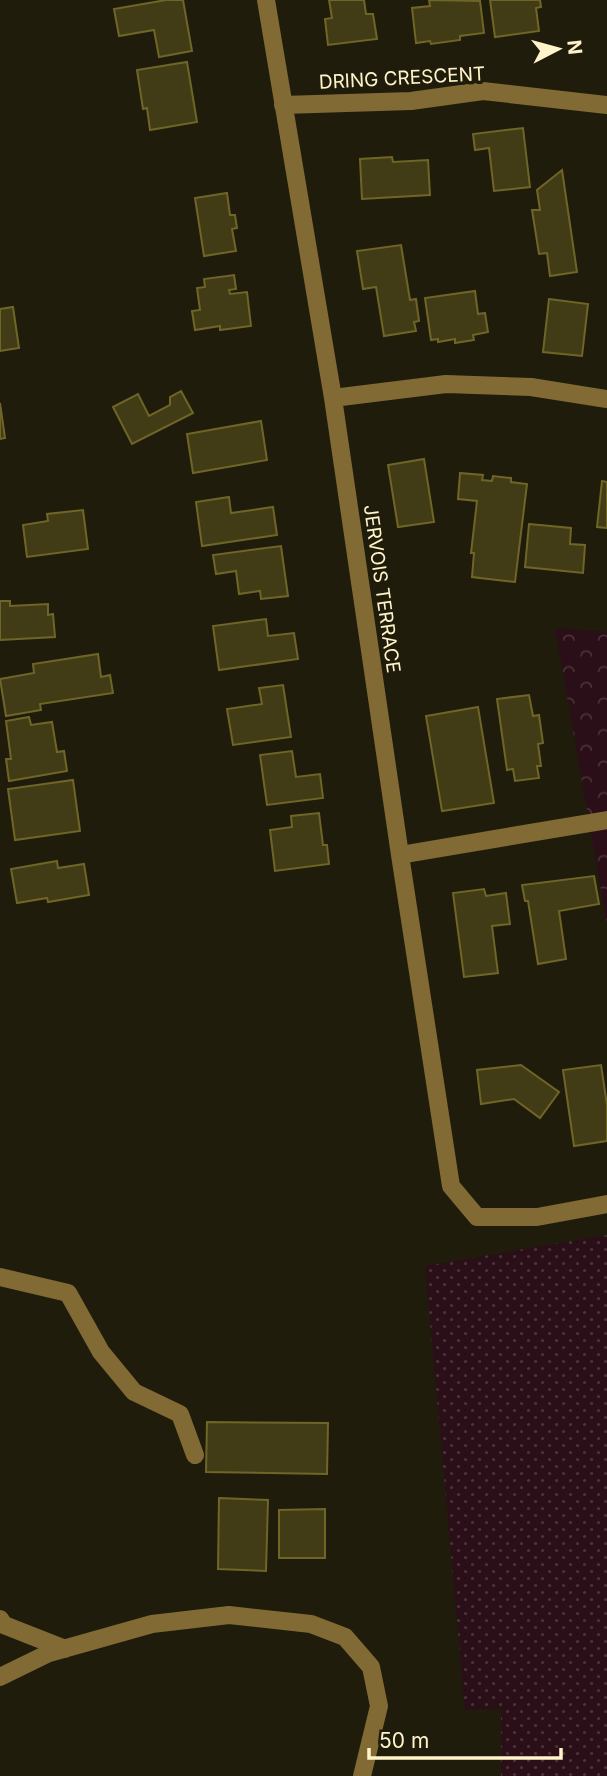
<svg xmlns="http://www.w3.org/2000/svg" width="607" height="1776" font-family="Inter,sans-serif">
  <defs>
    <pattern id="grass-dots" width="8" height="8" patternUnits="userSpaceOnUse" patternTransform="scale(1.75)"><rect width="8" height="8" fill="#2a0e18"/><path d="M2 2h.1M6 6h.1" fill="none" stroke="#4a3238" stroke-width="1.8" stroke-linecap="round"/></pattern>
    <pattern id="park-crowns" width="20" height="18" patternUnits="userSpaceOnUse" patternTransform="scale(1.75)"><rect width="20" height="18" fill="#2a0e18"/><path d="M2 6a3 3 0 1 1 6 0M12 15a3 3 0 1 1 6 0" fill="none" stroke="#4a3238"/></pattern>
  </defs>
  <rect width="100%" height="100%" fill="#201c0b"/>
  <path fill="url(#grass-dots)" d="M607,1235v541h-106v-67l-36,1 -40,-444z"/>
  <path fill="url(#park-crowns)" d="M555,628l52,4v291z"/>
  <path fill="#423c16" stroke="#6f6527" stroke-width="2" d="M166,0h17l9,51 -33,6 -5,-27 -35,6 -5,-27z
    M329,0h35l2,14h7l4,25 -49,6 -3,-26 7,-1z
    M429,0l51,1 4,32 -24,3v4l-29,4 -1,-3 -14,2 -4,-35 18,-2z
    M490,0h50l1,7 -5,1 3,23 -44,6z
    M187,62l10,60 -47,8 -3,-22 -4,1 -6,-39z
    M523,128l7,59 -36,4 -5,-43 -14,2 -2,-16z
    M392,157l1,5 35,-2 2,35 -68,4 -2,-40z
    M562,170l15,102 -27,4 -3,-23 -8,1 -7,-44h8l-3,-20z
    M227,193l3,22h5l2,13 -5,1 4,22 -32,5 -9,-58z
    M401,245l9,55 6,-1 3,22 -5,1 2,9 -32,5 -8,-49 -13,2 -6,-38z
    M234,275l2,14 -7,1 1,4 17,-2 4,34 -31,4v-4l-25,4 -3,-19 8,-1 -3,-22 8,-1 -1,-8z
    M475,291l3,23 7,-1 3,19 -15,3 1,5 -19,3v-4l-17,3v-3l-7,1 -6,-42z
    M549,299l39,5 -6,52 -39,-4z
    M13,307l6,41 -19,3v-42z
    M181,391l12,22 -61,31 -19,-37 25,-13 11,22 21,-11v-8z
    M0,403l5,35 -5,1z
    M261,421l6,39 -74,13 -6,-39z
    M424,459l10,63 -36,5 -10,-62z
    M460,473l23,2 -1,5 10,1 1,-5 18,2v4l16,2 -12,98 -43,-5 2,-24h-3l6,-52 -19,-2z
    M602,481l5,1v46l-10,-1z
    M229,497l2,16 42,-6 4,28 -75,11 -6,-44z
    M83,510l5,39 -61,8 -4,-32 25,-4 -1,-7z
    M529,524l42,4 -1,16 15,1 -2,28 -58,-6z
    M281,546l7,50 -27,3 -1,-8 -21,3 -3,-23 -20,3 -3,-19z
    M0,601h10v5l38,-2v11l5,-1 2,23 -55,3z
    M266,619l2,17 26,-3 4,26 -79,11 -6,-44z
    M98,654l3,23 9,-2 3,18 -73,11 1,6 -35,6 -6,-37 34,-6 -1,-9z
    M283,685l8,52 -58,8 -6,-36 35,-5 -3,-16z
    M529,695l4,21 6,-1 4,28 -5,1 3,22h-4l2,12 -24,3 -2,-12 -6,1 -10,-71z
    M478,707l16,96 -52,8 -16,-95z
    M29,717l2,8 21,-3 5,30 7,-1 3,20 -58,10 -3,-22h5l-5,-38z
    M292,751l4,26 24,-3 3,24 -56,7 -7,-50z
    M73,780l7,51 -65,9 -7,-51z
    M319,813l4,32h4l2,19 -54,7 -5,-41 22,-3 -1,-11z
    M57,861l1,7 26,-4 5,31 -41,7 -1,-4 -30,5 -6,-34z
    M594,876l5,28 -40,7 7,48 -28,5 -10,-63h-3l-3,-16z
    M484,889l2,7 20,-3 4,31 -18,2 6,47 -34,4 -11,-84z
    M521,1065l38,27 -19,26 -26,-19 -33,5 -4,-34z
    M601,1065l6,40v36l-33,5 -11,-76z
    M207,1422l121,1 -1,51 -121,-2z
    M219,1498l49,2 -2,71 -48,-2z
    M325,1509v49h-46v-48z"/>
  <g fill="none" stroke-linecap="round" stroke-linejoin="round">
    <path stroke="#816a34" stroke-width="18" d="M266,0l67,398 67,457 51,331 26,31h60l70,-13
      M283,105l128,-4 72,-10 124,14
      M333,398l113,-14 85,3 76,12
      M400,855l207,-35
      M0,1277l68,16 33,59 33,40 46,22 15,41
      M0,1619l4,6 61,24
      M0,1677l49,-24 103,-29 77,-9 82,9 34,13 26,30 8,39 -17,70"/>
  </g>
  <g text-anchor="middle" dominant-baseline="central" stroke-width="7" stroke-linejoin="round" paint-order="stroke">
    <g font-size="19" fill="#fff3ca" stroke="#201c0b">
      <text transform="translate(402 78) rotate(-3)">DRING CRESCENT</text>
      <text transform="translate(382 589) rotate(82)">JERVOIS TERRACE</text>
    </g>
  </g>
  <g transform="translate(558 49) rotate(84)" stroke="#201c0b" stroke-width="5" paint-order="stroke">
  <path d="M0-5L12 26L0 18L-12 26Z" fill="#fff3ca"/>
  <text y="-10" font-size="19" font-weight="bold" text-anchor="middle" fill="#fff3ca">N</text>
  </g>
  <path d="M369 1748v10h192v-10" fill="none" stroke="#fff3ca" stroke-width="3.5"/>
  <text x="379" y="1748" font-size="21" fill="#fff3ca" stroke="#201c0b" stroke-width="5" paint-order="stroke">50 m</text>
</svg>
